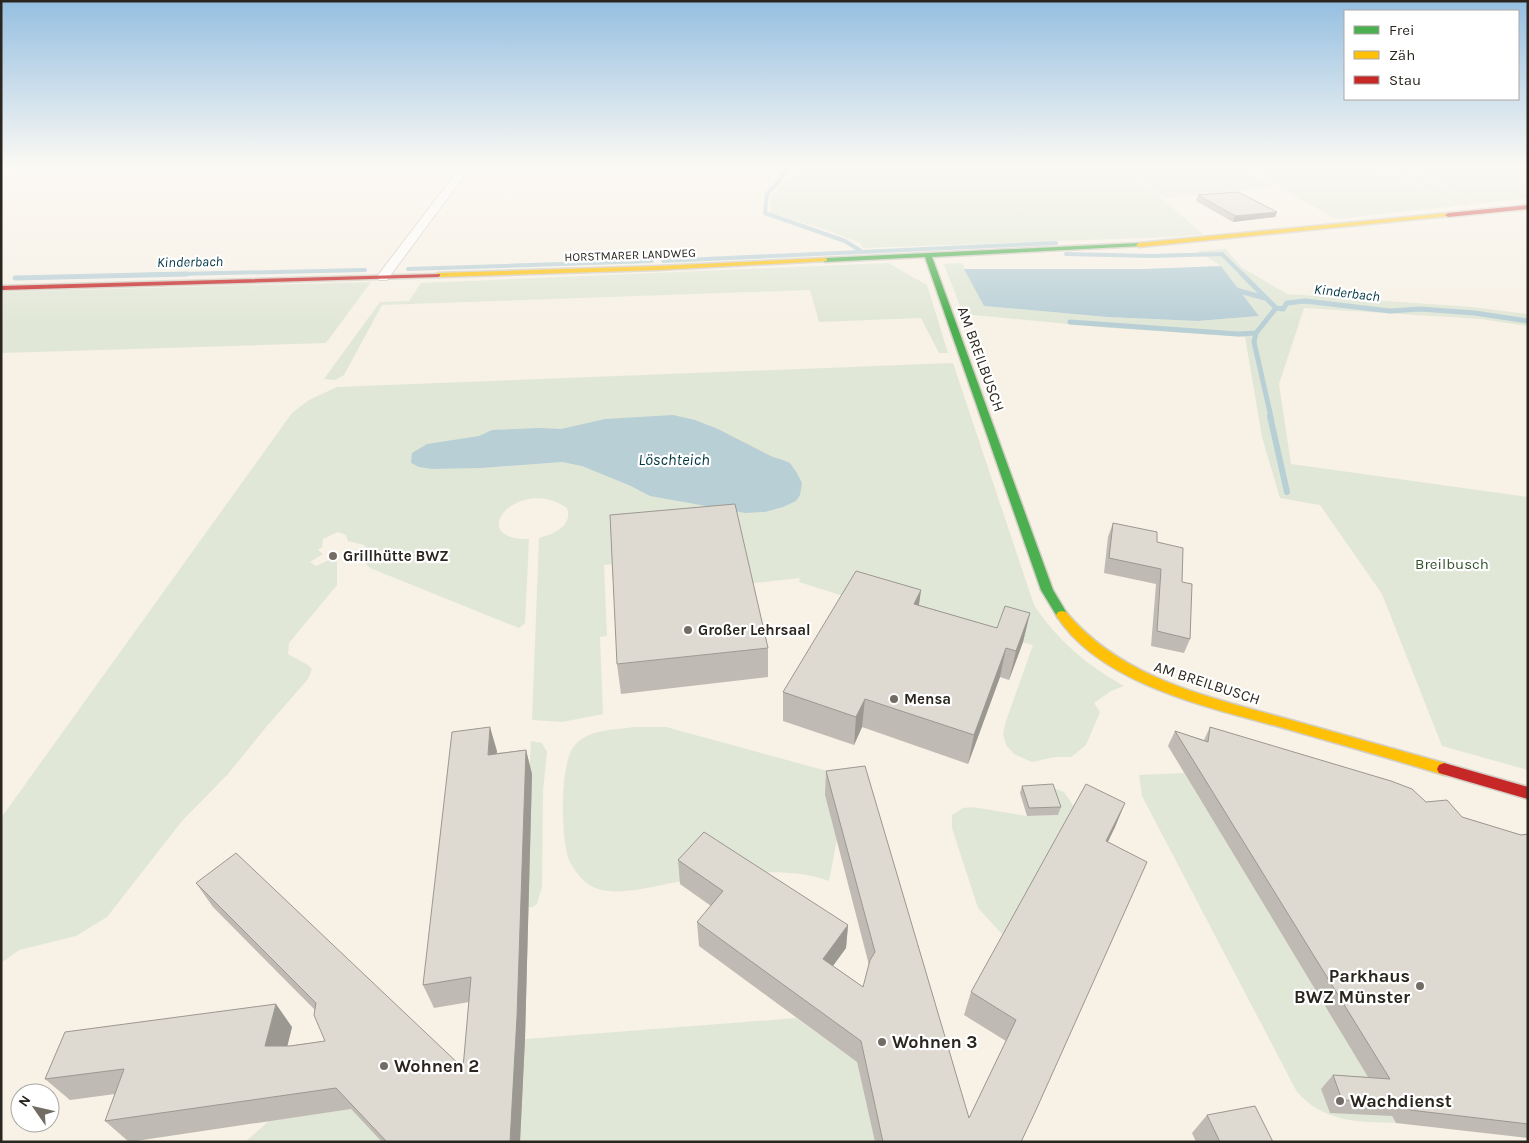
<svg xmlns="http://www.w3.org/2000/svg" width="1529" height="1143" font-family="Karla,sans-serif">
  <rect width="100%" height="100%" fill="#f7f1e6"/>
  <path fill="#e1e7d7" d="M799,165h324l80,69 -29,3 -311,11 -3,-5 -36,-14 -53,-16c-5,-23 18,-31 28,-48z
    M1124,165h121l30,22 -112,11z
    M1248,165h125l83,41 -120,13 -54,-30z
    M1377,165h23l75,39 -18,2z
    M1402,165h126v33l-51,6z
    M1226,249l15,18 46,27 185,13 56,7v12l-47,-7 -177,-11 -25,76 12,80 237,33v273l-86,-24 -60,-152 -62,-89 -40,-7 -18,-61 -17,-100 -133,-9 -149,-14 -19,-50 18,-1 22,43 123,11 91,4 61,-5 -38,-50 -24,-15z
    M888,263l39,22 21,68h-9l-18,-35 -102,4 -9,-32 -428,15 -38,70 -9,5 -11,-1 56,-77 29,-1 12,-18z
    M371,282l-45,61 -325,10v-61z
    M953,363l81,242c24,36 53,60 90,81l-13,5 -17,12 6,9 -14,33 -15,12h-16l-23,5 -18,-8 -8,-9 -3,-11 2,-10 28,-79 -180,-46 -54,-17 1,-4 -53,6 -133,-20 -10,1 3,71 -7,1 3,77 -41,8 -30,-2 7,-182c15,-4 34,-12 28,-30 -49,-34 -104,32 -38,31l-4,84 -6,5 -149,-60 -5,-5 11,-9 -1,-4 -8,-1 -3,-4 -16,-4 -2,-6 -8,-3 -15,7 -1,8 -4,3 5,4 -13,8 6,4 17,-8 4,2v25l-48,58 -1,11 20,11 4,4 -4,10 -41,47 -39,48 -46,47 -75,96 -31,19 -57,14 -18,13v-145l291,-405 17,-13 28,-13z
    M635,727h31l183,50 -20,104c-45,-16 -100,-6 -146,0 -28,4 -67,18 -92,5 -10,-6 -17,-16 -22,-26 -8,-20 -10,-98 6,-115 14,-16 39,-15 60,-18z
    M531,741l11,2 5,9 -4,39 -1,96 -5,17 -4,3h-5l-5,-10z
    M1184,773l212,350c-39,-1 -72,-1 -99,-31l-155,-296 -3,-21z
    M1048,786l16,6 15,22 -50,142 -28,-23 -23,-25 -26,-80v-13l11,-7 10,-1 54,9 31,-1z
    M796,1018l61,44 18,80h-355l5,-103z
    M351,1109l31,33h-137l24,-21z"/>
  <path fill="#b8cfd6" d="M1221,266l38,50 -61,5 -91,-4 -123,-11 -20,-37h179z
    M673,415l22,5 23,9 55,28 10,3 7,3 7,10 5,10 -2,12 -4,6 -13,6 -18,5 -20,1 -95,-17 -19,-10 -49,-20 -20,-4 -81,6 -49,1 -13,-2 -8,-4 1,-10 15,-9 52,-8 13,-6 47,-2 22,1 44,-10z"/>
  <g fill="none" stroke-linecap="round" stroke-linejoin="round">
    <path stroke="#b8cfd6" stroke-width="4" d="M1,165h2
      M789,165l-9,15 -13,14 -2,19 80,28 16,10
      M1066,254l85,2 71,-2 21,21
      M663,261l393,-18
      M408,269l244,-8
      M133,275l232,-5"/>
    <path stroke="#b8cfd6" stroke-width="5" d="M1242,274l34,34 7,1 4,-6 18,-2 85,10 30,-2 55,4 53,8
      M15,278l172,-4
      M1232,289l33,9
      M1070,322l168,12 18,-1
      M1271,417l-17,-75 2,-9 20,-25"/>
    <path stroke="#b8cfd6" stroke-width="6" d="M1270,416l17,76"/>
    <defs>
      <path id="street" d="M462,165h10l-85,115h-8l-2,-3 2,-3z"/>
      <path id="fast" d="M1139,243l2,1v2l-209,11 121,333 15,25 -6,4 -4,-1 -17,-28 -116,-333 -100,5 -3,-2 3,-2z"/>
      <path id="slow" d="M1448,213l2,1v2l-311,31 -3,-2 3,-2z
        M825,258l2,1v2l-169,9 -220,7 -4,-2 4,-2 220,-7z
        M1062,611l4,1c55,66 139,84 218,106 53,15 107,30 160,45l5,2 2,4 -2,4 -5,2c-52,-16 -105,-31 -157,-46 -75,-21 -187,-44 -231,-114l2,-3z"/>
      <path id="jam" d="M1528,205v4l-80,8 -3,-2 3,-2z
        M440,274v2l-2,1 -437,13v-4z
        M1444,763l84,24v12l-89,-26 -2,-4 2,-4z"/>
    </defs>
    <use href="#street" stroke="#d3cec5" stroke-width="2"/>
    <use href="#fast" stroke="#d3cec5" stroke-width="3"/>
    <use href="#slow" stroke="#d3cec5" stroke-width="3"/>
    <use href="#jam" stroke="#d3cec5" stroke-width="3"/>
    <use href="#street" fill="#fefdfb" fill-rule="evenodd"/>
    <use href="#fast" fill="#4caf50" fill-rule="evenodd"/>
    <use href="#slow" fill="#ffc107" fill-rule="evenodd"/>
    <use href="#jam" fill="#c62828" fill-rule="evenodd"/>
  </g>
  <path fill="#bfbbb4" d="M1198,195l79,17 -2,5 -42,5 -37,-21z
    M1113,523l44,19 25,40 8,57 -6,14 -33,-7 5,-62 -52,-11 4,-36z
    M921,590l-2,15 78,23 33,-15 -7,29 -14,38 -9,-3 -32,87 -106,-37 -8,18 -71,-24v-29z
    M768,648v29l-147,17 -4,-30z
    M1210,727l216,75 36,15 59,18 7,-1v304l-132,-15 -4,-7 -62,-3 -9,-24 12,-14 35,2 -200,-331 7,-15 29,9z
    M526,750l6,24 -7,265 -5,103h-138l-31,-33 -222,33 -24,-21 10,-27 -45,6 -25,-21 247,-52 -5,19 38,-5 -10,-31 -102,-103 -17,-24 267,185 6,-66 -35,6 -11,-23 74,-234v2z
    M826,771l143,347 37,-77 -42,-26 7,-23 154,-189 -10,24 -7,15 -87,300h-146l-18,-80 -158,-116 -2,-24 14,-16 -31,-22 -2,-24 170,65 -2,23 -13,18 30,21 6,-22 -44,-170z
    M1022,786l39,21 -3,8 -31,1 -7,-23z
    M1207,1115l66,27h-77l-4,-9z"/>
  <path fill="#9b9892" d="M1277,212l-2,5 -42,5 2,-6z
    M921,590l-4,28 -3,-14z
    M1030,613l-7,29 -14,38 7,-29z
    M1006,648l-6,29 -32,87 6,-29z
    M865,699l-3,28 -8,18 2,-28z
    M490,727l7,24 -2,28 -7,-24z
    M526,750l6,24 -7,265 -5,103h-10z
    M1125,803l-10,24 -19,38 10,-24z
    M848,925l-2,23 -25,34 2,-23z
    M276,1004l16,23 -10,41 -17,-22z"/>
  <path fill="#ded9d1" stroke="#9b9892" d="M1238,192l39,20 -42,4 -37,-21z
    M735,504l33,144 -151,16 -7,-149z
    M1113,523l44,9v10l26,6 -1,34 10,2 -2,55 -33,-8 4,-62 -52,-11z
    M856,571l65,19 -7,14 83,24 8,-22 25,7 -14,38 -10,-3 -32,87 -109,-36 -9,18 -73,-25z
    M490,727l-2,28 38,-5 -9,267 -7,125h-123l-51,-54 -231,33 19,-52 -79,10 20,-47 211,-28 -11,42h25l35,-5 -11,-26 2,-12 -120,-120 40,-30 227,215 8,-91 -48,8 29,-253z
    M1210,727l181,54 21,8 14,13 21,-2 15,17 59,18 7,-1v290l-118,-14 -4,-7 -64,-3 -9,-25 57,4 -215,-348 33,11z
    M865,766l104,352 47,-98 -45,-28 115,-208 39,19 -19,38 41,21 -111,248 -15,32h-138l-22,-101 -164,-119 26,-31 -45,-31 26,-28 144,93 -25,34 40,28 7,-27 5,-8 -49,-181z
    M1053,784l8,23 -32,1 -7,-22z
    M1255,1106l18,36h-53l-13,-27z"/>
  <linearGradient id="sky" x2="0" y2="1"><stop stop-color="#95bfe1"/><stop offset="0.51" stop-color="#fbf9f4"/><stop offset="1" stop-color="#fbf9f4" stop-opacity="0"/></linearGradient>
  <rect width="1529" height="325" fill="url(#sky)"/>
  <g fill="#726c64" stroke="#fff" stroke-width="2">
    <circle cx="333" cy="556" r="5"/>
    <circle cx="688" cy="630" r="5"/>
    <circle cx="894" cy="699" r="5"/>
    <circle cx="1420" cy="986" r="5"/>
    <circle cx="882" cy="1042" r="5"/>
    <circle cx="384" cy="1066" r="5"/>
    <circle cx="1340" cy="1101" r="5"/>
  </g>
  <g text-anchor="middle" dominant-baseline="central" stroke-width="4.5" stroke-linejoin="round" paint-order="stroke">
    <g font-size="12" fill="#2a251e" stroke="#fff">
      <text transform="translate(630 255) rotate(-2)">HORSTMARER LANDWEG</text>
    </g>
    <g font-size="14" font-style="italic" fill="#003544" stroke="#fff">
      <text transform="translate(190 262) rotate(-1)">Kinderbach</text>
      <text transform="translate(1347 293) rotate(7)">Kinderbach</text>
    </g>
    <g font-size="15" fill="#2a251e" stroke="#fff">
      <text transform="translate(981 359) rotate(70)">AM BREILBUSCH</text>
      <text transform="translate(1207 683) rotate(18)">AM BREILBUSCH</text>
    </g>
    <g font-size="15" font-weight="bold" fill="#2a251e" stroke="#fff" text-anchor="start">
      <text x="343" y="556">Grillhütte BWZ</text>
      <text x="698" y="630">Großer Lehrsaal</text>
      <text x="904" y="699">Mensa</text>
    </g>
    <g font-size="15" fill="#34522b" stroke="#fff">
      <text x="1452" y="564">Breilbusch</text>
    </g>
    <g font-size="16" font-style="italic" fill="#003544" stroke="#fff">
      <text x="674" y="459">Löschteich</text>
    </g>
    <g font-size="18" font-weight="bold" fill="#2a251e" stroke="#fff" text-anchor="start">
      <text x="1410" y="976" text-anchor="end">Parkhaus<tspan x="1410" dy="21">BWZ Münster</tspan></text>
      <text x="892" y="1042">Wohnen 3</text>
      <text x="394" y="1066">Wohnen 2</text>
      <text x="1350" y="1101">Wachdienst</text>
    </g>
  </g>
  <rect width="1529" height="1143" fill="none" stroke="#2a251e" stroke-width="5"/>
  <rect x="1344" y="10" width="175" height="90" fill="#ffffff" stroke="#aaa8a5"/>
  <rect x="1354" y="26" width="25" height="8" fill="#4caf50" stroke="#aaa8a5"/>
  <text x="1389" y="35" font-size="15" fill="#2a251e">Frei</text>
  <rect x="1354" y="51" width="25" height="8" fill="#ffc107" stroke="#aaa8a5"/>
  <text x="1389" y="60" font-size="15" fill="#2a251e">Zäh</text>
  <rect x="1354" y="76" width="25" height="8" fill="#c62828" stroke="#aaa8a5"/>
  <text x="1389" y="85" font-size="15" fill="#2a251e">Stau</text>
  <g transform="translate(35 1108) rotate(304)"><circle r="24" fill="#ffffff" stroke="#aaa8a5"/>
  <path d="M0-4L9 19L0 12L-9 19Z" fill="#726c64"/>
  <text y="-8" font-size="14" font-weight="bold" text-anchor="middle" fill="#2a251e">N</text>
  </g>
</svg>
